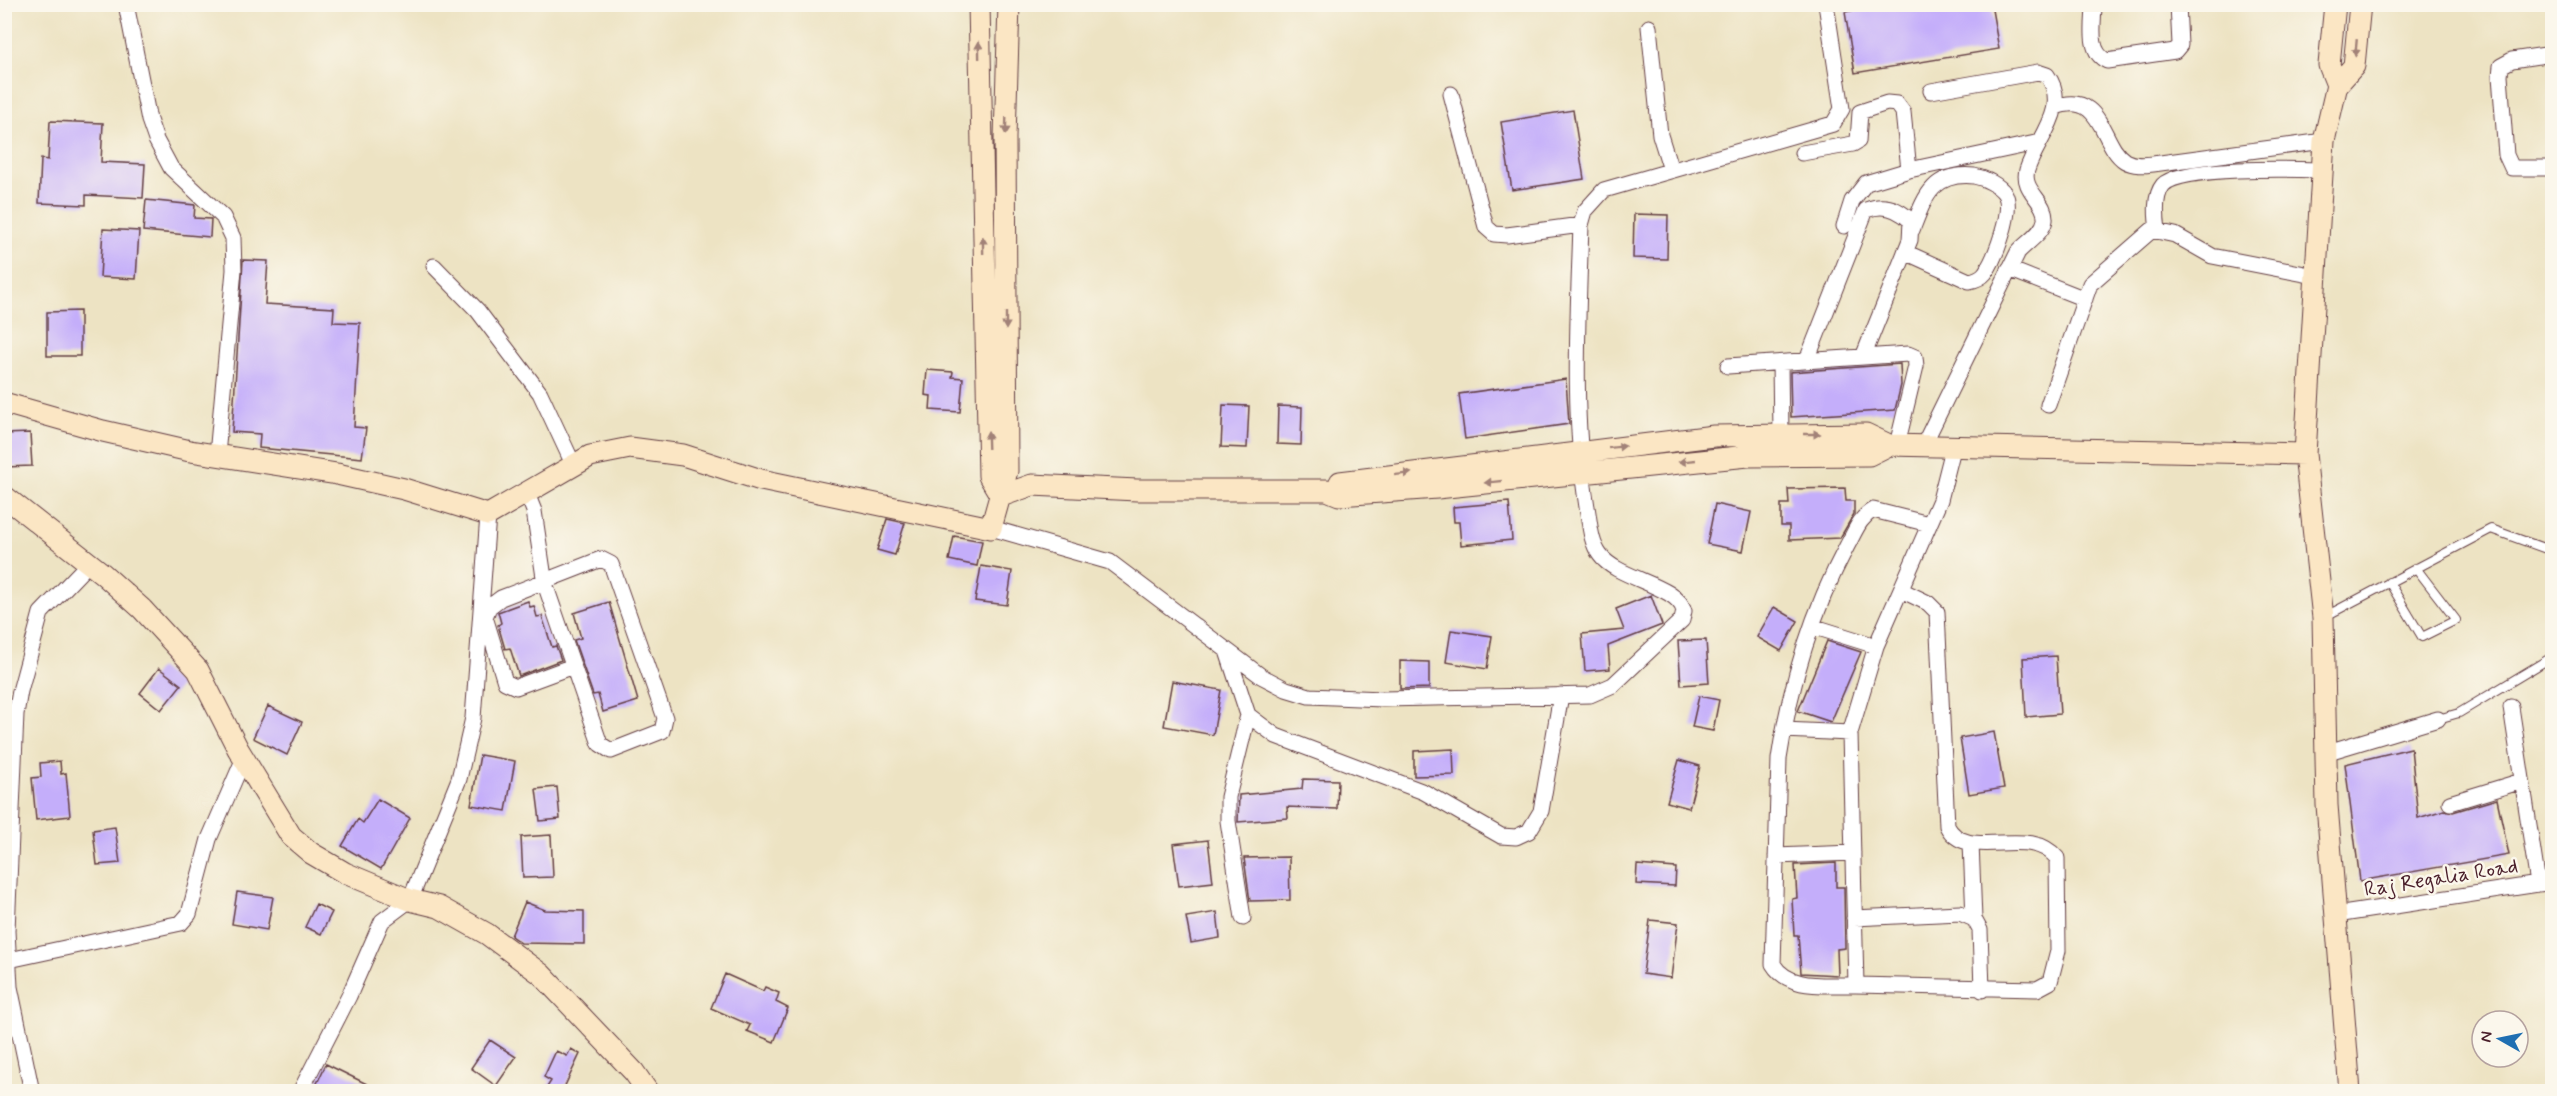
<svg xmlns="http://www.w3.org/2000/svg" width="2557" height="1096" font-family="Mynerve,sans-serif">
  <rect width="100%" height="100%" fill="#fbf7ec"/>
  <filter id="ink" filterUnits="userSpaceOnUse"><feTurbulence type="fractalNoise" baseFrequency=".0167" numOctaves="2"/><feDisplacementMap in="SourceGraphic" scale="12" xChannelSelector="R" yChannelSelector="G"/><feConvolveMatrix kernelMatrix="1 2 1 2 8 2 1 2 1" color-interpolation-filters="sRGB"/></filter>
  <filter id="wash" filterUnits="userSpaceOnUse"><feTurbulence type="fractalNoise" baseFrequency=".008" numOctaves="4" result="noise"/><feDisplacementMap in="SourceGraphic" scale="24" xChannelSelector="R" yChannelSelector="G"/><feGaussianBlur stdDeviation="1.35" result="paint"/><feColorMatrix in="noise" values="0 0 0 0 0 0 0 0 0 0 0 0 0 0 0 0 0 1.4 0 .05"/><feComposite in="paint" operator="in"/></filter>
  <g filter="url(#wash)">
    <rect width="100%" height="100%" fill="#ede3c3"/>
    <g id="blocks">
      <path fill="#c4aefa" d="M1884,4h45v4l19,-4h43l8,45 -144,24 -10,-61z
        M1573,110l11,69 -72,11 -11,-68z
        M50,121l53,2 -2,39 44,2 -2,34 -57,-3v10l-47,-2 2,-44 7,1z
        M146,200l49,5 -1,13 17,1 -1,18 -67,-6z
        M1634,214l34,1 -1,44 -34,-1z
        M103,229l36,2 -3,48 -36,-2z
        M243,260l25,1 -3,43 69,4 -1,14 27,1 -6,104 12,1 -4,30 -103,-10 1,-14 -28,-2z
        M80,311v45h-33v-44z
        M1900,364l1,21 -6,25 -104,7 -1,-45z
        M927,370l26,2 -1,5 11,1 -3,34 -30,-2 1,-14 -6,-1z
        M1566,379l3,45 -104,15 -6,-45z
        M1223,405l26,1 -2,42 -26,-1z
        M1278,406l24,1 -1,38 -24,-1z
        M30,433l2,33 -28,1v-33z
        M1845,488l1,13h8v13l-14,24 -51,2v-14h-8v-22h8l-1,-15z
        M1509,502l3,38 -51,5 -2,-23h-5l-1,-15z
        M1715,504l36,8 -8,39 -36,-7z
        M887,519l18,4 -10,32 -18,-5z
        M954,536l28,5 -5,25 -28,-6z
        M981,566l31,5 -5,34 -32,-4z
        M1651,595l11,30 -54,21 2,23 -25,2 -3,-37 42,-4 -8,-21z
        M528,601l2,6 4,-1 3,11 5,-1 10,31 4,-1 5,14 -42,16 -9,-28 -5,1 -7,-24 3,-2 -3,-11z
        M609,602l29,99 -35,11 -5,-18 -5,1 -19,-55 7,-2 -7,-25z
        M1774,607l24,14 -17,30 -24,-14z
        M1451,630l41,6 -5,33 -41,-7z
        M1706,640l3,43 -28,2 -3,-44z
        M1827,641l34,11 -30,70 -33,-11z
        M2056,656l4,58 -34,3 -3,-59z
        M1400,661l29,1v26l-29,1z
        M159,668l22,17 -20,25 -21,-17z
        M1172,681l49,9 -8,45 -49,-9z
        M1699,696l20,4 -6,31 -21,-4z
        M268,706l34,16 -15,33 -34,-17z
        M1994,732l10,56 -35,6 -9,-56z
        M2411,748l7,70 26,-8 9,2 44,-13 12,56 -149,26 -15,-117z
        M1453,749l1,26 -40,1v-25z
        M480,755l35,6 -9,50 -35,-6z
        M1679,760l21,6 -11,42 -22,-6z
        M60,761l1,13 5,-1 4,43 -34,4 -4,-42 9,-1 -1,-14z
        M1303,779l35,1 -1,29 -50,-2 1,11 -50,4 1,-27 63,-6z
        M557,787l3,32 -20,2 -4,-32z
        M378,799l32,19 -29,51 -39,-23 16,-27 5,4z
        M115,827l5,36 -23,2 -4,-35z
        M551,835l2,42 -30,1 -2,-41z
        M1208,840l5,42 -34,4 -6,-42z
        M1289,857l1,43 -40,1 -6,-43z
        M1836,863v24h8l1,61 -8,1 1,26 -37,-2 -3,-38h-4l-2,-36 5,-1 -2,-33z
        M1637,865l39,3 -1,18 -39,-2z
        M237,892l36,5 -6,33 -35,-6z
        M525,902l20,8 39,1v33l-63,-1 -10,-7z
        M316,904l16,8 -11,22 -16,-7z
        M1217,912l3,26 -29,5 -5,-26z
        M1650,920l28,3 -7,55 -28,-4z
        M725,974l38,17 2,-4 14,6 -3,9 12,6 -14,34 -27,-11 3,-6 -39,-17z
        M490,1040l26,17 -20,29 -25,-18z
        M571,1049l9,5 -18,38h-18l7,-11 -7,-4 12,-26 11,5z
        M326,1064l57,28h-70z"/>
    </g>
  </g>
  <g filter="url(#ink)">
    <use href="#blocks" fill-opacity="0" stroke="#623c42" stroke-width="1.5"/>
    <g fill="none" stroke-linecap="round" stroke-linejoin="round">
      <defs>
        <path id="lane" d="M2389,582l33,55 34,-17 -40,-52
          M2324,617l167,-88 61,22
          M2438,719l21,-6 93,-56"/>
        <path id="street" d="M126,4l23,116 7,20 15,28 52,49 10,21 1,32 -17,185
          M2094,4c0,19 -7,48 13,57l68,-10 5,-6 -2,-41
          M1649,27l11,108 11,35
          M2552,54l-40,6 -11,6 -1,10 6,79 6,13h40
          M1451,94l35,133 8,7 13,1 74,-10
          M2055,107c49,-17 45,38 70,54 9,5 19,4 28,3l171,-23
          M1802,153l51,-9 5,-3 2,-29 27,-9 10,1 6,8 6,58
          M1844,226l8,-25 14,-18 43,-13 131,-28
          M2158,230c-2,-14 -4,-34 5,-45 17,-19 130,-16 158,-15
          M1905,252l64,29c6,-1 12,-3 16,-8 10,-14 29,-63 20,-79 -6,-9 -20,-16 -31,-18 -42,-4 -49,21 -62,54
          M434,266l44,45 62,82 34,73
          M2009,269l76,30
          M1807,360l59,-150c17,-7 32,-2 45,11l-1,19 -47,117
          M1780,363l1,71
          M1728,366l180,-12 7,3 1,9 -19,79
          M2048,405l42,-121 62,-54 23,5 37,21 103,20
          M1924,444l94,-192c9,-10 25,-19 27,-32 2,-19 -24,-29 -18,-50 10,-32 44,-62 20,-95l-9,-3 -107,19
          M526,491l8,20 11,73 55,160 11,7 51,-20 3,-13 -54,-154 -10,-5 -100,39 -12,9 -4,10 20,65 11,5 57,-21
          M991,528l119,34 151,114 25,13 23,7 74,3 207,-4 23,-10 69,-65 2,-9c-6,-26 -67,-32 -84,-56 -10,-14 -10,-32 -13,-48 -15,-93 -9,-188 -6,-282l4,-14 19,-21 229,-66 9,-15 -16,-105
          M1901,590l27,13 9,9 10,214c19,38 82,-3 110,32l1,93 -8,31 -13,7 -181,-4 -6,-252 26,-87 64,-146 14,-55
          M1812,626l64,20
          M1227,651l21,64 28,21 148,56 77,44 15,1 13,-6 12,-20 20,-116
          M2511,707l27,177
          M16,714l-9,217 3,56 22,105
          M4,718l12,-4 4,-23 21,-78 48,-50
          M1784,730l66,3
          M2328,752l110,-33
          M2450,803l72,-22
          M1971,843l3,76
          M1776,856l77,-3
          M2336,915l216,-33
          M1243,918l-15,-97v-24l20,-82
          M1854,918l106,-5 14,6 6,11 2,60
          M9,960l172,-37 8,-9 20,-75 35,-81
          M1856,985c-29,-1 -67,6 -83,-21l6,-205c11,-74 33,-147 68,-213 8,-14 12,-28 26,-36l56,14
          M300,1092l49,-96 33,-75 28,-21 49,-121 14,-61 15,-203"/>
        <path id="secondary" d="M979,4l10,472 12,20
          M2335,4l-6,61 8,20
          M4,403l99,28 87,20 147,23 67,15 84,26 102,-59 40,-8 53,7 78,25 230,48 16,-57 -2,-333 4,-134
          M1340,482l374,-46 152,-2 23,11
          M4,496l99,78 39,35 56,61 40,79 53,87 20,17 34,20 65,27 29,7 48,27 54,40 93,98 14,20
          M1001,496l31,-11 105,5h190l12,5 98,-7 311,-32 121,-1 20,-10 416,9
          M2350,1092l-23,-287 -4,-187 -18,-164 19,-313 13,-56 17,-19 6,-62"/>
      </defs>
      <use href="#lane" stroke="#623c42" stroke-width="10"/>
      <use href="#street" stroke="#623c42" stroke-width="17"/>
      <use href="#secondary" stroke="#623c42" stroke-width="23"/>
      <use href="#lane" stroke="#fff" stroke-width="8"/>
      <use href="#street" stroke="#fff" stroke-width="15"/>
      <use href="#secondary" stroke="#fbe6c4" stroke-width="21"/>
    </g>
    <defs><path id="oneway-solid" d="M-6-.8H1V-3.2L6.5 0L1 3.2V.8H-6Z" transform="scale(1.5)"/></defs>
    <g fill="#a28278">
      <use href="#oneway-solid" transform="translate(2356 48) rotate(95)"/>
      <use href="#oneway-solid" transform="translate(979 50) rotate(-91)"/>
      <use href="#oneway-solid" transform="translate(1006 126) rotate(92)"/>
      <use href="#oneway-solid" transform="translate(983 245) rotate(-91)"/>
      <use href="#oneway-solid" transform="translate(1006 321) rotate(90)"/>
      <use href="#oneway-solid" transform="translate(1812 434)"/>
      <use href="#oneway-solid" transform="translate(988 440) rotate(-92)"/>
      <use href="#oneway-solid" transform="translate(1617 447) rotate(-7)"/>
      <use href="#oneway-solid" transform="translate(1687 461) rotate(174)"/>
      <use href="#oneway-solid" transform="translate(1403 474) rotate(-7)"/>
      <use href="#oneway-solid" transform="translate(1493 482) rotate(174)"/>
    </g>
  </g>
  <g text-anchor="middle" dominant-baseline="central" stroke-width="5" stroke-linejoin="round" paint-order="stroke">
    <g font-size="21" fill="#4a1f2b" stroke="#fbf7ec">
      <text transform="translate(2441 878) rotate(-9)">Raj Regalia Road</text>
    </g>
  </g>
  <rect width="2557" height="1096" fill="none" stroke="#fbf7ec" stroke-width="24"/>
  <g transform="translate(2500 1039) rotate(279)"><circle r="28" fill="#fbf7ec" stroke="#b4a19f" stroke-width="1.5"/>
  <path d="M0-4.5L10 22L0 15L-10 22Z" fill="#1f6fb2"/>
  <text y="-9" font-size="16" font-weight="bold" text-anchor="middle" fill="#4a1f2b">N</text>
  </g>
</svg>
